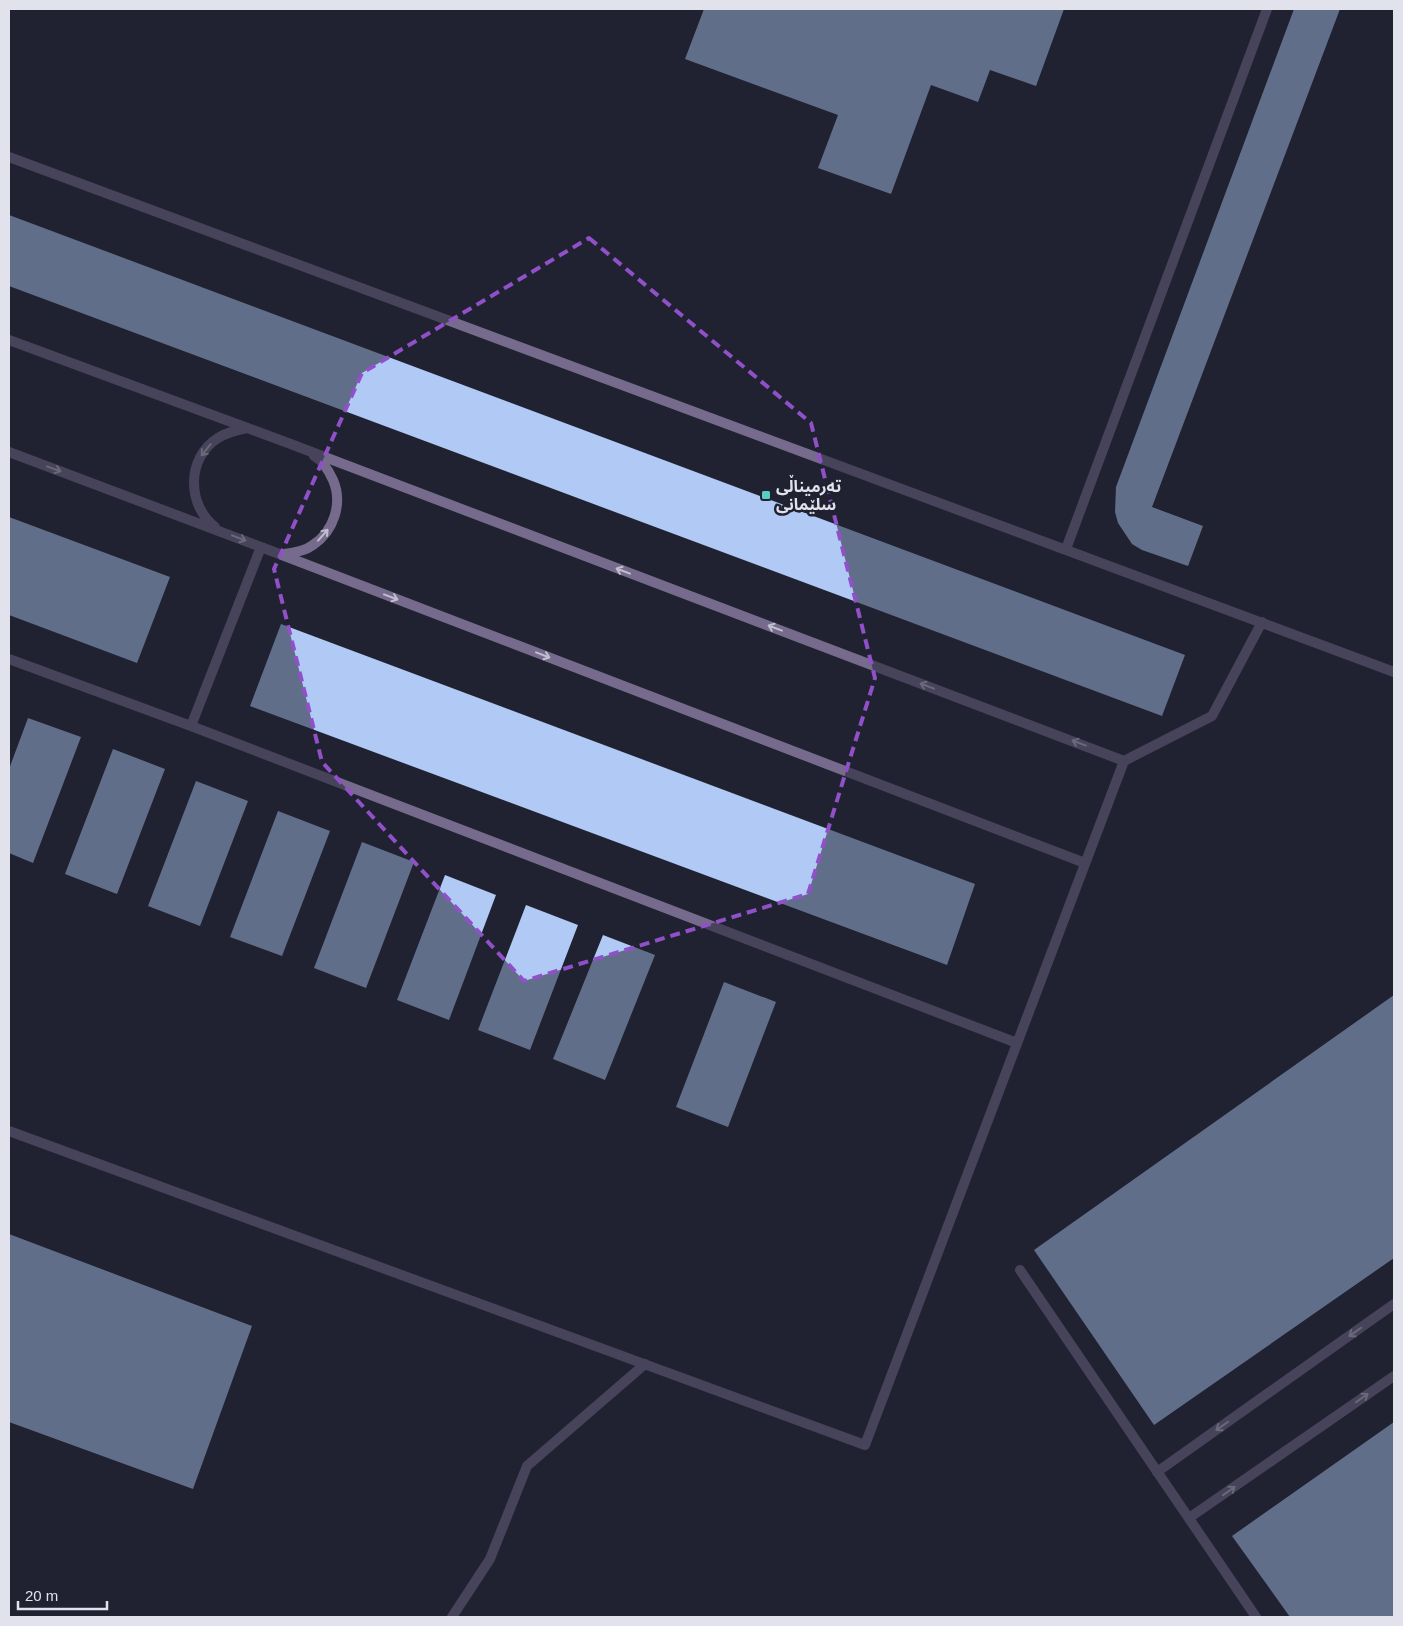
<svg xmlns="http://www.w3.org/2000/svg" width="1403" height="1626" font-family="Helvetica,'Noto Sans Arabic',sans-serif">
  <rect width="100%" height="100%" fill="#212231"/>
  <path fill="#b0c9f5" d="M704,9h360l-28,77 -46,-16 -12,32 -47,-17 -40,109 -73,-26 20,-53 -153,-56z
    M1294,9h46l-188,498 51,19 -15,40 -46,-16 -10,-6 -14,-21 -3,-11 1,-25z
    M9,215l1176,440 -23,61 -1153,-430z
    M9,517l161,60 -33,86 -128,-48z
    M281,624l694,260 -28,81 -697,-259z
    M28,718l53,19 -48,126 -24,-10v-84z
    M113,749l52,20 -48,125 -52,-20z
    M196,781l52,20 -48,125 -52,-20z
    M278,811l52,20 -48,125 -52,-19z
    M362,842l52,20 -48,126 -52,-20z
    M445,875l51,20 -47,125 -52,-20z
    M526,905l52,20 -48,125 -52,-20z
    M603,935l52,20 -50,125 -52,-21z
    M724,982l52,20 -48,125 -52,-20z
    M1394,995v263l-240,167 -120,-175z
    M9,1234l243,92 -59,163 -184,-67z
    M1394,1422v195h-104l-58,-81z"/>
  <g fill="none" stroke-linecap="round" stroke-linejoin="round">
    <path stroke="#766b8c" stroke-width="10" d="M9,157l1385,515
      M9,340l279,103 836,318
      M9,452l252,95 824,316
      M215,527c-28,-22 -29,-69 3,-89 9,-6 19,-8 29,-10
      M1066,549l201,-540
      M284,554c10,-1 21,-3 29,-9 21,-14 30,-42 20,-65 -4,-9 -10,-19 -19,-24
      M9,659l182,67 826,317
      M191,726l70,-179
      M9,1131l856,314 259,-684 88,-45 50,-94
      M1020,1270l236,347
      M1157,1472l237,-168
      M1189,1518l205,-142
      M452,1617l38,-58 37,-93 118,-102"/>
  </g>
  <defs><path id="oneway-shaft" d="M-6 0H5M1.5-3L5.5 0L1.5 3" fill="none" stroke-width="1.6" stroke-linecap="round" stroke-linejoin="round" transform="scale(1.25)"/></defs>
  <g stroke="#c1becf">
    <use href="#oneway-shaft" transform="translate(206 450) rotate(129)"/>
    <use href="#oneway-shaft" transform="translate(54 469) rotate(20)"/>
    <use href="#oneway-shaft" transform="translate(323 535) rotate(-49)"/>
    <use href="#oneway-shaft" transform="translate(239 538) rotate(21)"/>
    <use href="#oneway-shaft" transform="translate(623 571) rotate(-159)"/>
    <use href="#oneway-shaft" transform="translate(391 597) rotate(21)"/>
    <use href="#oneway-shaft" transform="translate(775 628) rotate(-159)"/>
    <use href="#oneway-shaft" transform="translate(543 655) rotate(21)"/>
    <use href="#oneway-shaft" transform="translate(927 686) rotate(-159)"/>
    <use href="#oneway-shaft" transform="translate(1079 743) rotate(-159)"/>
    <use href="#oneway-shaft" transform="translate(1355 1332) rotate(145)"/>
    <use href="#oneway-shaft" transform="translate(1362 1398) rotate(-35)"/>
    <use href="#oneway-shaft" transform="translate(1222 1426) rotate(145)"/>
    <use href="#oneway-shaft" transform="translate(1229 1491) rotate(-35)"/>
  </g>
  <path d="M0 0H1403V1626H0ZM589,238l222,185 64,255 -67,216 -284,87 -202,-219 -48,-193 88,-196z" fill="#212231" fill-opacity=".55" fill-rule="evenodd"/>
  <path fill="none" stroke="#8f50c8" stroke-width="4" stroke-dasharray="10 6" stroke-linejoin="round" d="M589,238l222,185 64,255 -67,216 -284,87 -202,-219 -48,-193 88,-196z"/>
  <rect fill="#57cec1" stroke="#212231" stroke-width="2" x="761" y="490" width="10" height="10" rx="2.5"/>
  <g text-anchor="middle" dominant-baseline="central" stroke-width="5" stroke-linejoin="round" paint-order="stroke">
    <g font-size="16" font-weight="bold" fill="#e1e2ec" stroke="#212231" text-anchor="start">
      <text x="776" y="486">تەرمیناڵی<tspan x="776" dy="18">سلێمانی</tspan></text>
    </g>
  </g>
  <rect width="1403" height="1626" fill="none" stroke="#e1e2ec" stroke-width="20"/>
  <path d="M18 1601v8h89v-8" fill="none" stroke="#e1e2ec" stroke-width="2.5"/>
  <text x="25" y="1601" font-size="15" fill="#e1e2ec" stroke="#212231" stroke-width="4" paint-order="stroke">20 m</text>
</svg>
